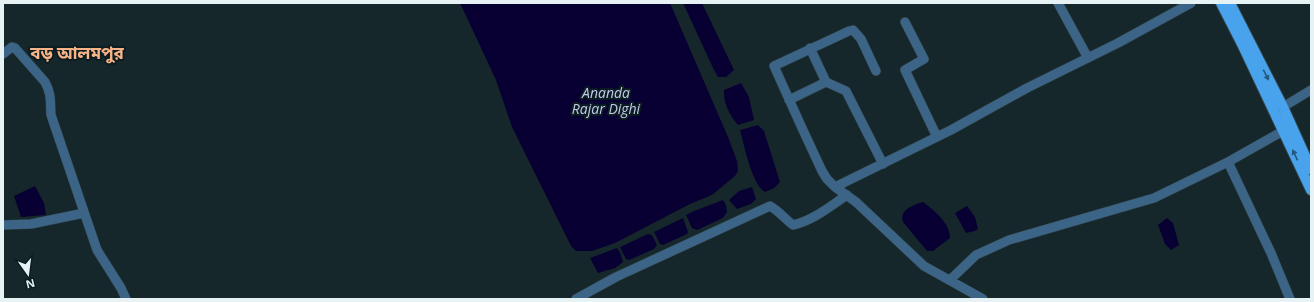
<svg xmlns="http://www.w3.org/2000/svg" width="1314" height="302" font-family="'Open Sans','Noto Sans Bengali',sans-serif">
  <rect width="100%" height="100%" fill="#15272b"/>
  <path fill="#080033" d="M460,3h210l58,134 9,24 1,10 -3,5 -23,19 -22,9 -75,39 -23,8h-16l-5,-5 -59,-119 -16,-47z
    M683,3h19l32,67 -8,7h-8l-5,-9z
    M741,83l8,14 5,23 -16,5c-8,-10 -15,-21 -14,-35z
    M758,125l6,6 16,51 -6,6 -9,4c-13,-7 -21,-47 -25,-62z
    M35,186l9,17 2,12 -25,2 -7,-21z
    M752,187l4,12 -5,5 -14,5 -8,-9 10,-9z
    M723,200l3,5 1,7 -4,6 -26,12 -5,-2 -6,-13 8,-4z
    M923,202c12,9 27,21 27,36l-17,13h-6l-24,-29c-4,-12 10,-17 20,-20z
    M967,206l8,11 3,12 -3,2 -9,2 -11,-20z
    M683,218l5,14 -1,2 -24,11 -3,-1 -6,-12z
    M1167,218l6,5 6,22 -8,5 -6,-6 -7,-19z
    M648,234l4,1 5,10 -3,4 -25,11 -3,-1 -6,-12z
    M617,248l3,4 3,10 -8,6 -17,5 -8,-15z"/>
  <g fill="none" stroke-linecap="round" stroke-linejoin="round">
    <defs>
      <path id="minor" d="M1058,3l30,55
        M905,22l19,37 -19,11 32,67
        M3,54l9,-7 3,1 30,34c7,13 5,20 6,33l46,135 24,38 5,11
        M876,71l-15,-32 -8,-9 -4,1 -75,35 28,62 20,43 5,8 8,8 21,15 68,64 59,33
        M826,82l20,9 37,73
        M789,100l37,-18 -16,-34
        M1278,110l33,-20
        M1283,131l-55,31 43,91 19,46
        M835,187l116,-57 76,-42 91,-45 73,-40
        M3,225l28,-1 53,-11
        M950,280l26,-25 33,-15 145,-42 74,-36
        M576,299l40,-22 154,-71c9,5 15,13 23,19 21,-5 36,-18 54,-30"/>
      <path id="major" d="M1221,3l22,43 68,144
        M1230,3l53,104 28,62"/>
    </defs>
    <use href="#minor" stroke="#324347" stroke-width="10"/>
    <use href="#major" stroke="#324347" stroke-width="12"/>
    <use href="#minor" stroke="#3b6487" stroke-width="9"/>
    <use href="#major" stroke="#48a3ec" stroke-width="10"/>
  </g>
  <defs><path id="oneway-solid" d="M-6-.8H1V-3.2L6.5 0L1 3.2V.8H-6Z"/></defs>
  <g fill="#26597c">
    <use href="#oneway-solid" transform="translate(1266 75) rotate(63)"/>
    <use href="#oneway-solid" transform="translate(1295 155) rotate(-115)"/>
  </g>
  <g text-anchor="middle" dominant-baseline="central" stroke-width="4" stroke-linejoin="round" paint-order="stroke">
    <g font-size="14" font-style="italic" fill="#c3c9ee" stroke="#0b1d21">
      <text x="606" y="92">Ananda<tspan x="606" dy="16">Rajar Dighi</tspan></text>
    </g>
    <g font-size="17" font-weight="bold" fill="#f8b486" stroke="#0b1d21">
      <text x="77" y="52">বড় আলমপুর</text>
    </g>
  </g>
  <rect width="1314" height="302" fill="none" stroke="#e7f2f5" stroke-width="8"/>
  <g transform="translate(28 274) rotate(166)" stroke="#0b1d21" stroke-width="3" paint-order="stroke">
  <path d="M0-3L7 15L0 10L-7 15Z" fill="#e7f2f5"/>
  <text y="-6" font-size="11" font-weight="bold" text-anchor="middle" fill="#e7f2f5">N</text>
  </g>
</svg>
